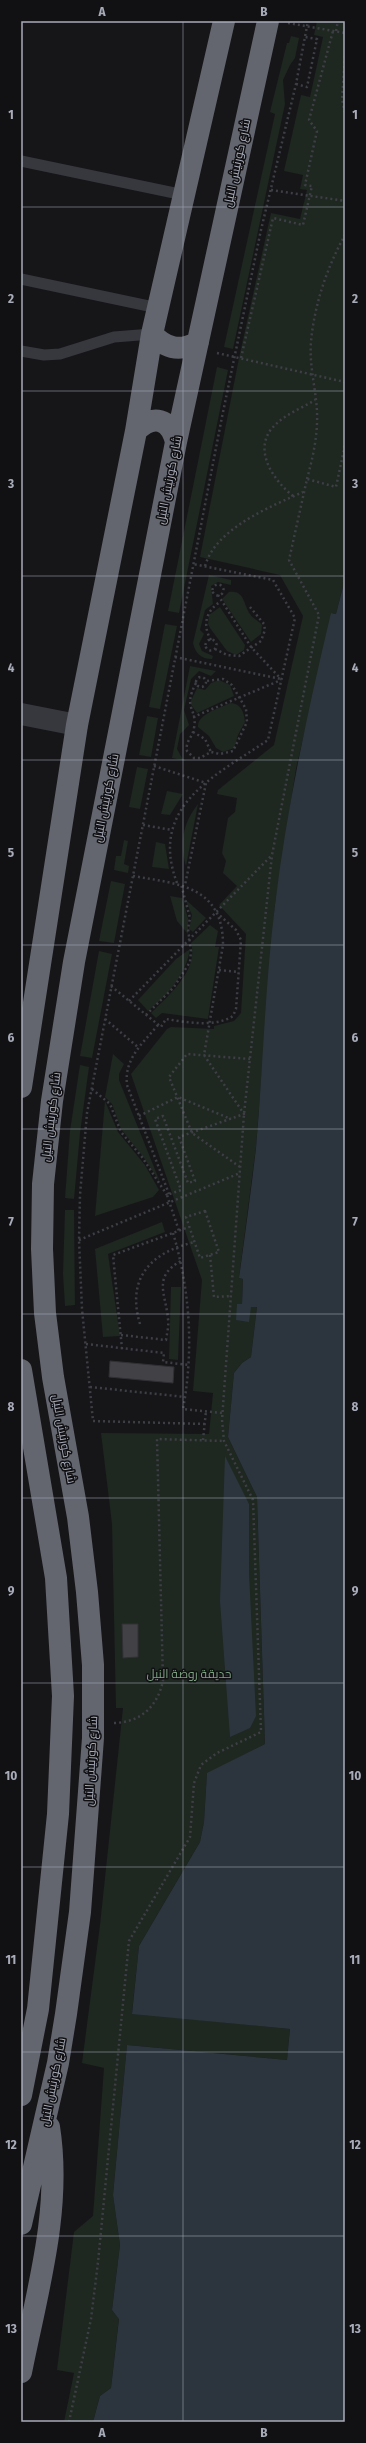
<svg xmlns="http://www.w3.org/2000/svg" width="366" height="2443" font-family="'Fira Sans Condensed',Cairo,sans-serif">
  <rect width="100%" height="100%" fill="#161619"/>
  <path fill="#1e2720" d="M317,21h28v558l-9,35 -4,-1 -36,156 -21,136 -19,242 -17,131 4,1 -1,26 15,2 -6,50 -9,6 -8,10 -6,64 29,60 8,247 -58,30 -3,48 -4,20 -61,104 -7,67 158,16 -3,31 -160,-15 -14,150 7,50 -8,65 7,8 -8,70 -11,8 -7,26h-29l10,-49 -17,-3 17,-138 19,-16 11,-148 -22,-5 18,-138 23,-217h-7l-4,-184 -11,-91 108,1 4,-41 -20,-2 9,-111 -71,-206 36,-45 4,-2 43,2v-3l20,-5 7,-8 5,-79 -27,-29 18,-19 -14,-13 3,-12 -4,-8 6,-35 7,-6 2,-14 -20,-4 1,-4 56,-45 29,-129 -23,-41 -80,-18 39,-199 32,-145 29,6 7,-29 -7,-1 3,-14 -19,-4 17,-76 9,2 13,-60 -9,-2z
    M291,36l8,2 -4,20 -5,7 -7,15 2,24 -52,245 -9,-2 51,-233 -5,-2 17,-69h2z
    M217,367l11,3 -49,243 -11,-2z
    M209,575l22,5v5l-13,-3 -7,4 2,18 -8,6 -5,20 4,4 -5,10 3,7 11,5 -1,3c-11,0 -17,-6 -19,-16z
    M229,592c16,-2 14,12 21,22 3,5 8,6 12,11l-1,9 -10,8 -29,-43z
    M220,607l25,38 -1,5 -8,5 -9,-4 -17,-23 -2,-4 1,-9z
    M165,624l12,2 -17,83 -11,-2z
    M190,666l26,5 -5,5 -12,-5 -8,8 -7,31 5,15 -9,9 -3,15 5,9 4,3 -14,-3z
    M219,680l11,5 4,11 -37,17 -7,-10 7,-15 8,2 6,-7z
    M230,703c11,0 14,9 15,19l-7,13 -4,13 -11,4 -7,-4 -7,-12 -11,-9c-1,-13 22,-19 32,-24z
    M147,716l11,2 -7,39 -12,-2z
    M137,767l11,2 -8,40 -11,-2z
    M167,791l16,3 -13,21 -9,-1z
    M198,804l-12,62c-7,-23 -3,-43 12,-62z
    M124,840l4,1 -4,23 5,2 -1,7 -14,-3 2,-14h5z
    M156,842l9,2 4,25 -17,-2z
    M111,881l14,3 -11,59 -15,-2z
    M170,896l12,2 6,20v16l-11,-13z
    M185,899l21,19 -13,14 -4,-3 3,-14z
    M210,925l8,6 -3,16h4l-11,72 -46,-6 -6,5 -5,-5c17,-17 48,-43 40,-70z
    M190,949c-4,26 -22,46 -42,62l-10,-11 38,-41z
    M99,951l13,3 -20,104 -12,-2z
    M113,1054l11,10 -5,10v6l41,102 -16,-24 -23,-29 -9,-25 -7,-7z
    M80,1065l9,2 -9,66 -6,66 -9,-1 5,-67z
    M105,1101l13,31 27,33 14,25 -6,7 -58,19z
    M65,1210h9l1,95 -10,1 -2,-32z
    M162,1222l3,10 -57,22 12,82 -17,1 -8,-88z
    M171,1287h10l-3,73 -9,-1z"/>
  <path fill="#2c353d" d="M345,579v1843h-252l7,-26 11,-8 8,-69 -7,-9 8,-65 -7,-50 14,-150 160,15 3,-31 -158,-15 7,-68 61,-104 4,-20 3,-49 58,-29 -8,-247 -29,-60 6,-64 8,-10 9,-6 6,-50h-6l-2,15 -13,-2 1,-16h5l1,-25 -4,-1c6,-43 12,-87 17,-130 7,-81 9,-162 19,-243 12,-99 33,-195 56,-292l5,1z
    M225,1456l24,48v69l7,143 -6,12 -20,9 -10,-136z"/>
  <path fill="#414146" stroke="#313035" d="M110,1361l64,6 -1,16 -64,-6z
    M122,1624h16v33l-15,1z"/>
  <g fill="none" stroke-linecap="round" stroke-linejoin="round">
    <path stroke="#3d3f45" stroke-width="2.5" stroke-dasharray="2 3" stroke-linecap="butt" d="M288,23l57,10
      M336,31l2,-10
      M345,56l-3,43 3,14
      M296,84l11,3 10,-48 -12,-2
      M271,190l74,11
      M217,353l128,29
      M241,358l32,-140 30,7 9,-39 -7,-1 12,-54 -8,-11 24,-89
      M307,479c6,-22 11,-44 10,-67 -1,-23 -8,-46 -6,-70 3,-36 16,-75 34,-107
      M293,496c-20,-16 -42,-48 -18,-71 11,-11 27,-17 40,-25
      M205,566c11,-38 65,-59 98,-74
      M212.5 590a5.5 5.5 0 1 1 11 0a5.5 5.5 0 1 1-11 0Z
      M218,595l33,52 30,32
      M205.5 645a5.5 5.5 0 1 1 11 0a5.5 5.5 0 1 1-11 0Z
      M211,640c-9,-15 -5,-29 9,-38
      M215,649l12,6 12,1 22,-15 4,-11 -1,-6 -14,-17
      M175,657l106,22
      M196 682a5 5 0 1 1 10 0a5 5 0 1 1-10 0Z
      M196,683c-14,27 2,25 -2,45 -1,9 -9,13 -7,23l7,7h6l11,-6 9,2 13,-3 14,-29 -1,-13 -14,-24 -9,-6 -17,2
      M193,717l88,-37
      M193,732l12,7 6,13
      M154,766l52,17 -21,102
      M143,825l29,5
      M133,876c46,8 90,10 90,69l-19,110 40,59 -65,23 16,44 -7,2 -25,-67 -8,3 26,71 -14,5 12,36
      M177,883c-29,-77 38,-107 91,-143l27,-122 -22,-38 -80,-16
      M219,970l20,2
      M111,986l50,41 5,-8c20,3 48,9 67,-3l3,-7 5,-69 -5,-10 -19,-17
      M129,1001l143,-146
      M146,1015l28,-28 16,-25 1,-11 -3,-22 2,-11 -9,-34
      M105,1019l34,29
      M158,1025c-16,19 -34,34 -31,60l42,109
      M92,1089l18,15 11,28 21,25 25,38
      M139,1116l39,-19 53,22
      M240,1167l-48,-34 -23,-56 18,-23 63,5
      M205,1211l14,41 -19,6 -14,-41z
      M173,1233c17,57 21,117 10,176l39,4
      M79,1240l161,-67
      M210,1255l4,42 17,-1
      M140,1324c-14,-46 11,-72 55,-82
      M121,1335l45,5c1,-7 3,-14 2,-21 -2,-25 -16,-42 13,-58
      M86,1344l78,9 -1,9 26,3
      M122,1349l-9,-94 76,-28
      M90,1387l95,10
      M205,1424l-112,-3 -11,-112 -3,-69 1,-45 7,-82 135,-696 39,-187 35,-146 12,-63
      M203,1440l3,-29
      M114,1723c27,-1 43,-16 49,-42l-6,-242 67,2
      M69,2422l22,-103 7,-57 31,-321 61,-104 4,-54 7,-18 16,-12 44,-21 -8,-232 -29,-59 -2,-21 22,-306 28,-259 47,-240 -30,-55 18,-81 29,8 9,-42"/>
    <path stroke="#37383e" stroke-width="11" d="M21,161l163,34
      M21,279l137,29
      M21,351l23,4 16,-1 54,-17 38,-3"/>
    <path stroke="#37383e" stroke-width="22" d="M21,714l56,11"/>
    <path stroke="#63666f" stroke-width="22" d="M152,334c14,15 28,18 46,8
      M136,431c17,-17 34,-13 40,11
      M21,1087l56,-362 59,-294 16,-97 72,-313
      M21,1370l35,208 7,118 -5,118 -20,195 -17,86
      M21,2224l37,-161 8,-49 14,-102 13,-174v-73l-6,-73 -9,-75 -25,-140 -8,-64 -3,-64 1,-65 9,-83 22,-139 102,-520 92,-421
      M21,2372c16,-80 41,-163 28,-245"/>
  </g>
  <path fill="none" stroke="#a8acb9" stroke-width="1" stroke-opacity="0.55" d="M183,21v2401M21,207h324M21,391h324M21,576h324M21,760h324M21,945h324M21,1129h324M21,1314h324M21,1498h324M21,1683h324M21,1867h324M21,2052h324M21,2236h324"/>
  <g text-anchor="middle" dominant-baseline="central" stroke-width="3" stroke-linejoin="round" paint-order="stroke">
    <g font-size="12" fill="#a8acb9" stroke="#111114">
      <text transform="translate(237 163) rotate(-78)">شارع كورنيش النيل</text>
      <text transform="translate(169 480) rotate(-79)">شارع كورنيش النيل</text>
      <text transform="translate(106 798) rotate(-79)">شارع كورنيش النيل</text>
      <text transform="translate(51 1117) rotate(-83)">شارع كورنيش النيل</text>
      <text transform="translate(64 1439) rotate(80)">شارع كورنيش النيل</text>
      <text transform="translate(91 1761) rotate(-87)">شارع كورنيش النيل</text>
      <text transform="translate(53 2082) rotate(-79)">شارع كورنيش النيل</text>
    </g>
    <g font-size="12" fill="#7fa483" stroke="#111114">
      <text x="189" y="1674">حديقة روضة النيل</text>
    </g>
  </g>
  <rect width="366" height="2443" fill="none" stroke="#111114" stroke-width="44"/>
  <rect x="22" y="22" width="322" height="2399" fill="none" stroke="#a8acb9" stroke-width="1.5"/>
  <g font-size="13" text-anchor="middle" font-weight="bold" fill="#a8acb9">
    <text x="102" y="16">A</text>
    <text x="264" y="16">B</text>
    <text x="11" y="119">1</text>
    <text x="355" y="119">1</text>
    <text x="11" y="303">2</text>
    <text x="355" y="303">2</text>
    <text x="11" y="488">3</text>
    <text x="355" y="488">3</text>
    <text x="11" y="672">4</text>
    <text x="355" y="672">4</text>
    <text x="11" y="857">5</text>
    <text x="355" y="857">5</text>
    <text x="11" y="1042">6</text>
    <text x="355" y="1042">6</text>
    <text x="11" y="1226">7</text>
    <text x="355" y="1226">7</text>
    <text x="11" y="1411">8</text>
    <text x="355" y="1411">8</text>
    <text x="11" y="1595">9</text>
    <text x="355" y="1595">9</text>
    <text x="11" y="1780">10</text>
    <text x="355" y="1780">10</text>
    <text x="11" y="1964">11</text>
    <text x="355" y="1964">11</text>
    <text x="11" y="2149">12</text>
    <text x="355" y="2149">12</text>
    <text x="11" y="2333">13</text>
    <text x="355" y="2333">13</text>
    <text x="102" y="2437">A</text>
    <text x="264" y="2437">B</text>
  </g>
</svg>
